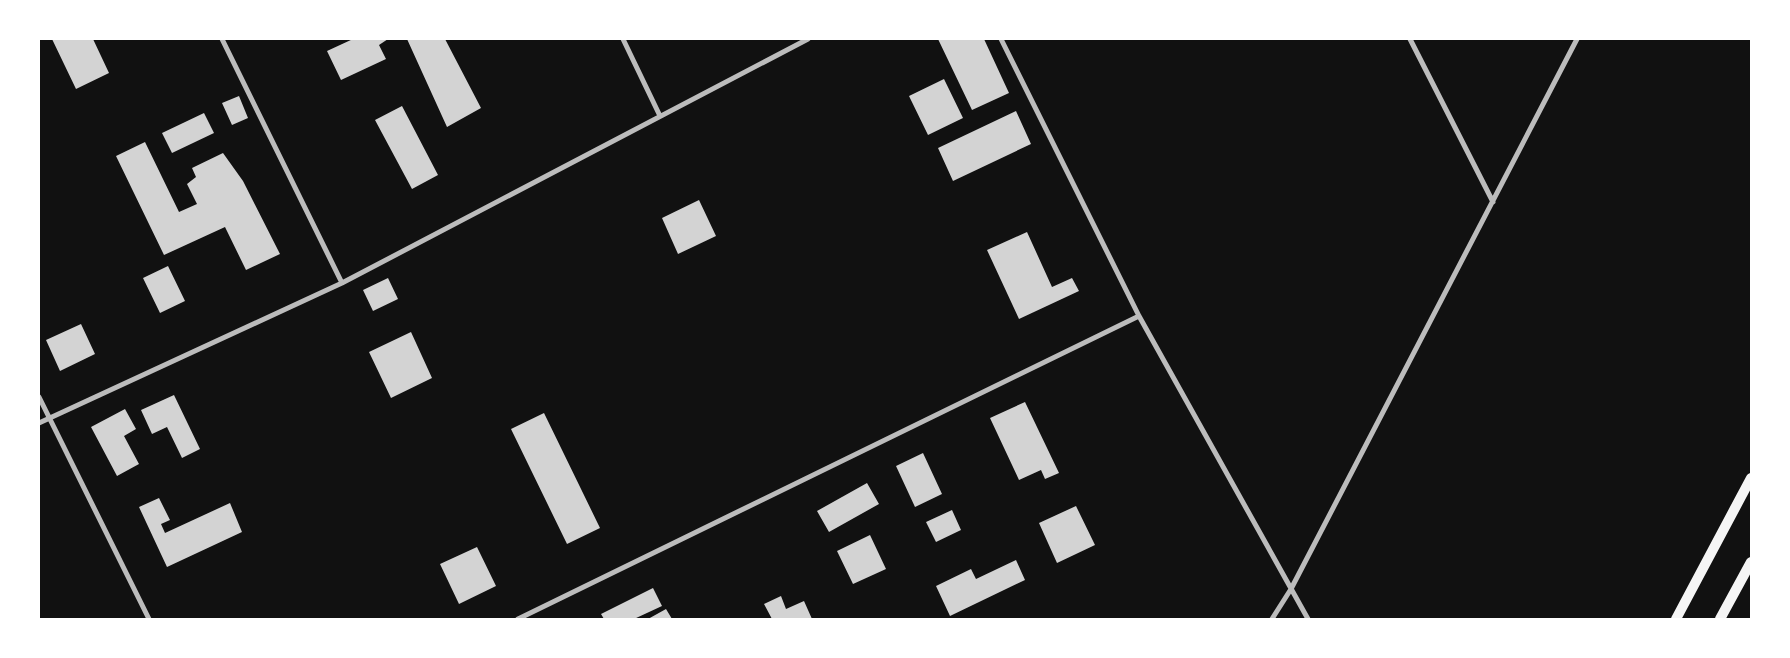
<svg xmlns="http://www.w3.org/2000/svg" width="1790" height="658" font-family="'Fira Sans',sans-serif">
  <rect width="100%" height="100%" fill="#111"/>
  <path fill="#d3d3d3" d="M52,39h41l16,34 -33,16z
    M353,39h35l-9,6 7,14 -45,21 -14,-29z
    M407,39h38l36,69 -34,19z
    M938,39h46l25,54 -37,17z
    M944,79l19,39 -35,17 -19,-39z
    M239,96l9,22 -16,7 -10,-22z
    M402,106l36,69 -26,14 -37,-69z
    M1016,111l15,33 -78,37 -15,-33z
    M204,113l10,20 -42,20 -10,-20z
    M145,142l34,70 18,-8 -10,-20 9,-7 -4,-9 31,-15 20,28 37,73 -34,16 -21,-43 -61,28 -48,-99z
    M699,200l17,36 -38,18 -16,-36z
    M1027,232l25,55 20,-9 7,13 -60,28 -32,-69z
    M168,266l17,35 -25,12 -17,-35z
    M388,278l10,21 -25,12 -10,-21z
    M81,324l14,30 -35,17 -14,-31z
    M411,332l21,46 -41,20 -22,-46z
    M174,395l26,54 -18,9 -15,-31 -15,7 -11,-24z
    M1025,402l34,71 -14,6 -4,-9 -22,10 -29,-62z
    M125,409l11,20 -12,7 15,28 -22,12 -26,-49z
    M544,413l56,115 -33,16 -56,-115z
    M923,453l19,41 -27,13 -19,-41z
    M867,483l12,21 -50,28 -12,-21z
    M159,498l11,22 -9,4 4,9 65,-30 12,29 -75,35 -28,-60z
    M1076,506l19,39 -38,18 -18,-40z
    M952,510l9,20 -25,12 -10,-20z
    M870,535l16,34 -33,15 -16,-33z
    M477,547l19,39 -37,18 -19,-40z
    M1016,560l9,20 -75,36 -14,-30 35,-17 5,10z
    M653,588l9,18 -28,13h-30l-3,-5z
    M781,596l5,13 18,-8 8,18h-40l-8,-15z
    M666,609l6,10h-24z"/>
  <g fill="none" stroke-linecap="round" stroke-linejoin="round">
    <path stroke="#bcbcbc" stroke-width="5" d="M222,39l120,244
      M623,39l37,77
      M1001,39l138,277 169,303
      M1410,39l83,163
      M39,397l110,222
      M39,423l303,-140 466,-244
      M518,619l621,-303
      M1272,619l19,-30 286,-550"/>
    <path stroke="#f5f5f5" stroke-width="10" d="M1676,619l75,-141
      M1720,619l31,-57"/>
  </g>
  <rect width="1790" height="658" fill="none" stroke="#ffffff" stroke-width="80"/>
</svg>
